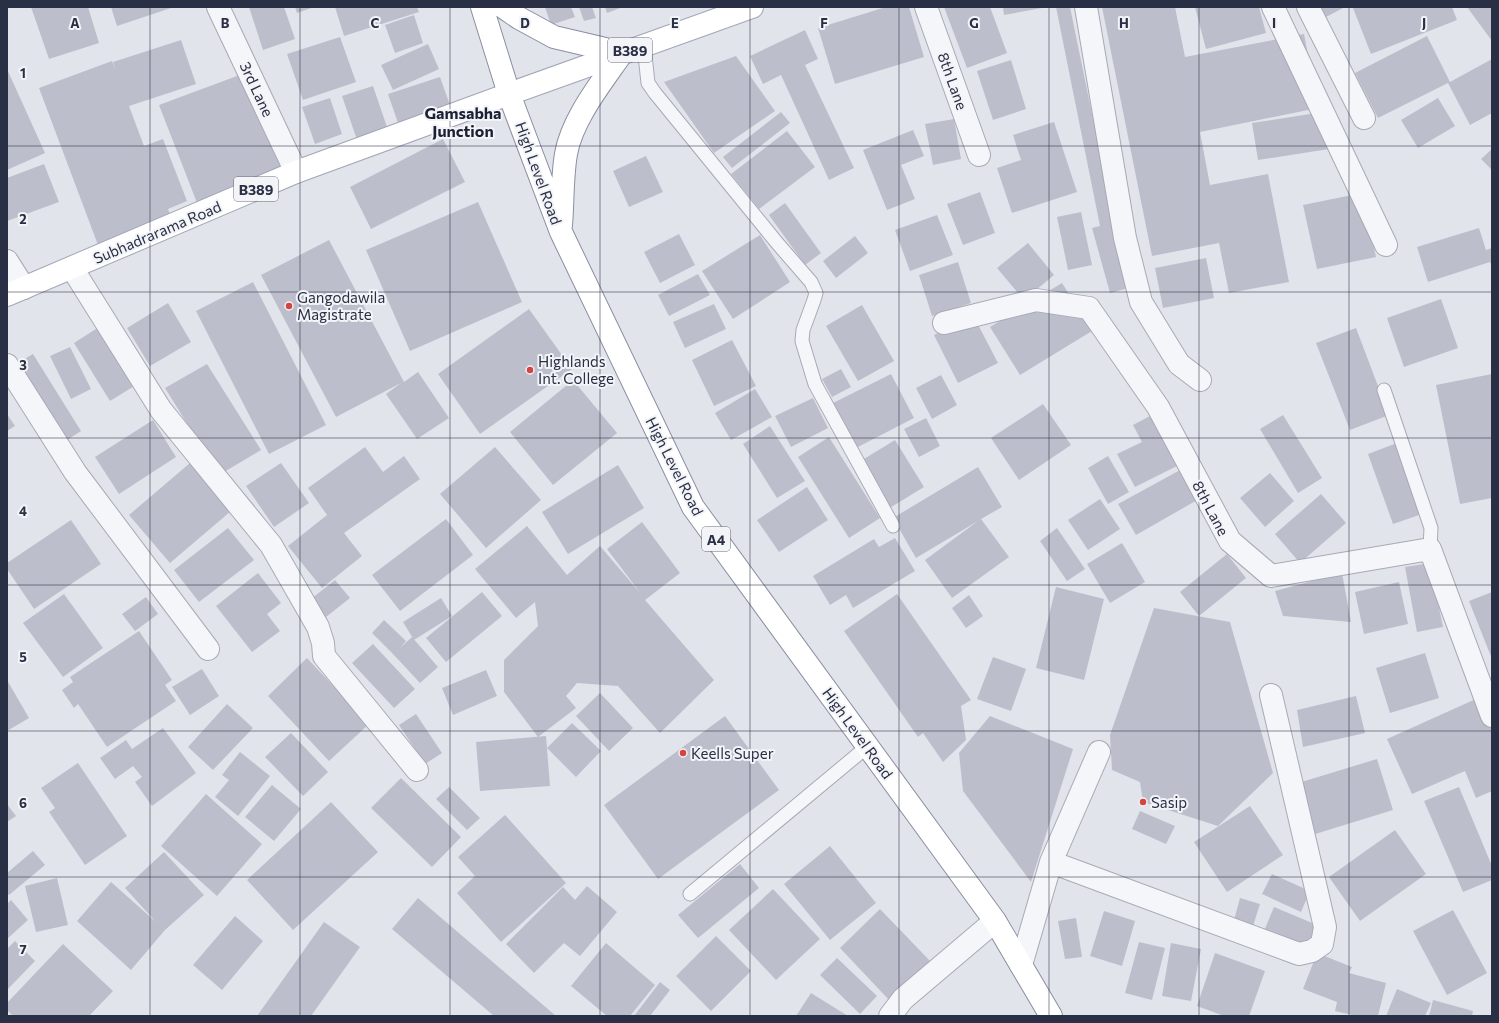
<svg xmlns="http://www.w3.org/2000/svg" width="1499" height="1023" font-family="Commissioner,sans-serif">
  <rect width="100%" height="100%" fill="#e2e4eb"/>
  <path fill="#bcbfcb" d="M31,7h57l11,36 -50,16z
    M111,7h63l-57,19z
    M249,7h35l11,32 -32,11z
    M295,7h19l-17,6z
    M335,7h82l2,5 -75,24z
    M545,7h26l4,10 -24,8z
    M579,7h13l4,11 -12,3z
    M605,7h18l-16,6z
    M886,7h23l15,50 -89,27 -17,-56z
    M944,7h46l17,46 -40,15z
    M1003,7h39v1l-38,7z
    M1056,7h14l45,219 17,61 -22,6 -18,-65 8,-2z
    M1102,7h73l10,50 119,-23 14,74 -118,24 10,53 58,-11 21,108 -60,11 -10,-50 -67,13z
    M1195,7h64l7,26 -60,16z
    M1321,7h24l-19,10z
    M1356,7h96l5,13 -86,34 -18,-46z
    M1467,7h25v34z
    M414,15l9,28 -28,10 -10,-28z
    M805,30l13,29 -13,6 49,103 -25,12 -48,-105 -18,9 -13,-28z
    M1427,36l23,46 42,-23v54l-22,12 -22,-42 -70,35 -23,-45z
    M340,37l16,45 -53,18 -16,-46z
    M181,40l15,44 -67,22 15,40 19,-7 24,62 -19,8 3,8 -73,28 -59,-157 73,-27 4,10 -3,-9z
    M428,44l11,25 -46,21 -12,-25z
    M736,56l39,55 -61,42 -50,-71z
    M1011,60l15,49 -33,11 -16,-49z
    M7,69l38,84 -38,17z
    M245,73l40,102 -86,33 -40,-103z
    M440,77l11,31 -52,18 -11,-32z
    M373,86l15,44 -31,10 -15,-44z
    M330,98l12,36 -27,10 -13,-37z
    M1438,98l17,28 -37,22 -17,-28z
    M781,112l9,11 -58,45 -9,-11z
    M1323,112l6,37 -71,11 -6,-37z
    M954,119l7,40 -28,6 -8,-41z
    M1054,122l23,70 -65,21 -15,-45 24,-8 -8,-25z
    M913,130l11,26 -23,9 14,34 -28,11 -24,-60z
    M787,131l28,36 -56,42 -28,-35z
    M443,139l22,43 -94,47 -21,-42z
    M1492,149v21l-11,-11z
    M646,156l17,36 -34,15 -16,-36z
    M44,164l15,38 -52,19v-43z
    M980,192l15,41 -32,12 -16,-41z
    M1362,193l14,64 -59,12 -14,-64z
    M478,202l44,100 -112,49 -44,-101z
    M785,203l36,50 -16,12 -36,-50z
    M1081,212l11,53 -24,5 -11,-53z
    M937,215l16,40 -43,16 -15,-41z
    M1479,228l7,22 6,-2v18l-2,-4 -62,20 -11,-35z
    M679,234l16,31 -35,18 -16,-31z
    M760,235l30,47 -57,37 -31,-48z
    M855,236l13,17 -32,25 -13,-17z
    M329,240l75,142 14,-10 31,46 -32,21 -31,-45 15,-11 -65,34 -75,-142z
    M1028,243l26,32 -30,25 -27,-32z
    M1206,258l8,40 -51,10 -8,-40z
    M958,262l13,41 -39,13 -13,-41z
    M698,274l12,21 -41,21 -11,-21z
    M253,282l73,143 -57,29 -73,-143z
    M1062,283l30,48 -72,44 -30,-48z
    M1441,299l17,49 -54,19 -17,-49z
    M168,303l23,39 -41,24 -23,-38z
    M714,304l12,25 -41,19 -12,-26z
    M862,305l32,56 -36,20 -32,-55z
    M529,309l43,60 -92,65 -42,-60z
    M973,315l25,48 -40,20 -24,-48z
    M99,327l37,58 -26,16 -36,-58z
    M1356,328l33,87 -39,15 -34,-87z
    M732,340l24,46 -42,20 -22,-46z
    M70,347l21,42 -20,10 -21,-43z
    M33,354l48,77 -17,11 -48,-78z
    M207,364l54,86 -42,25 -54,-87z
    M841,369l10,18 -19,10 -10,-18z
    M891,374l23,44 -58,30 -23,-45z
    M1492,374v124l-32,6 -24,-119z
    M941,375l16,30 -25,14 -16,-31z
    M573,380l44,53 -64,52 -43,-53z
    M755,389l17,28 -41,23 -16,-27z
    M813,398l15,30 -37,19 -16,-31z
    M1043,404l28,41 -52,35 -28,-42z
    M7,414l8,12 -8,5z
    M1283,415l39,63 -24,15 -38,-64z
    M1150,416l27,50 -42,21 -18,-33 25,-12 -9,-17z
    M926,418l14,28 -21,11 -15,-28z
    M153,420l23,37 -57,37 -24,-37z
    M770,426l35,55 -28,17 -34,-54z
    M829,437l51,81 -31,20 -51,-81z
    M895,440l29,47 -36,22 -29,-47z
    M1397,443l25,71 -29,10 -25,-70z
    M365,447l18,25 21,-16 16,23 -76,54 18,23 -40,32 -34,-42 39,-31 -19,-27z
    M495,447l46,53 -55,48 -46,-54z
    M1108,456l21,36 -21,12 -20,-36z
    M190,463l41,48 -61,52 -41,-48z
    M281,463l28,40 -35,24 -28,-41z
    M618,465l26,43 -76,46 -26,-42z
    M978,467l24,40 -21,12 28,38 -57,41 -27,-38 53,-39 -62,37 -23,-40z
    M1182,469l17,30 -63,36 -18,-31z
    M1270,473l24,28 -29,26 -25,-29z
    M807,487l21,33 -49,32 -22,-32z
    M1321,494l25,29 -46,40 -25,-29z
    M1100,499l20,30 -32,21 -20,-30z
    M446,519l27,36 -73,56 -28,-36z
    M71,520l30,44 -67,45 -27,-40v-6z
    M642,522l38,51 -35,27 69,80 -54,53 -42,-47 -41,-3 -11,13 10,12 -38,29 -34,-45v-32l34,-34 -3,-24 -19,16 -41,-49 52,-43 40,49 33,-29 41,48 -34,-45z
    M228,528l26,32 -55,42 -25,-32z
    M1057,528l28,41 -18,12 -27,-40z
    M895,538l20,33 -62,37 -7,-13 -16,10 -17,-29 61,-37 5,8z
    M1122,543l23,39 -35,21 -23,-39z
    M1227,554l19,24 -47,38 -19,-24z
    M1430,563l13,64 -26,5 -12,-65z
    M258,573l23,30 -14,11 13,17 -28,21 -36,-46z
    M1342,573l9,49 -68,-6 -8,-25z
    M335,580l15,18 -24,19 -15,-18z
    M1399,582l9,42 -44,10 -9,-42z
    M1056,587l48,12 -20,81 -48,-12z
    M482,592l20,24 -56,46 -20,-24z
    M1492,592v67l-23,-58z
    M64,594l39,54 -40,29 -40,-54z
    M897,594l74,106 -10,6 5,34 -23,22 -20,-29 -5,4 -74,-106z
    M969,595l14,21 -17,12 -14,-20z
    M146,597l12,17 -23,17 -13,-17z
    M441,598l11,18 -38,24 -11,-18z
    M1154,608l76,14 43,151 -55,53 -75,-24 -3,-20 -28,-12 -2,-35z
    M384,620l22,21 -6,7 12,-11 26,30 -18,16 -27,-29 -21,-21z
    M139,631l33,49 -7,5 11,16 -69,46 -29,-43 -4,4 -12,-18 11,-8 -3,-5z
    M373,644l42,45 -21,19 -42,-45z
    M1425,653l14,45 -49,15 -14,-45z
    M993,657l33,12 -15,42 -34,-12z
    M307,658l62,66 -40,37 -61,-65z
    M202,669l17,27 -29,19 -18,-28z
    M486,670l11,26 -44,19 -11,-27z
    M7,680l22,38 -22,13z
    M600,693l33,35 -24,23 -33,-35z
    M1356,696l9,37 -62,14 -6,-37z
    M1478,698l14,32v61l-16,7 -11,-27 -53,23 -25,-55z
    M227,704l26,24 -40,42 -25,-23z
    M416,714l26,39 -17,11 -26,-39z
    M725,716l54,74 -121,89 -54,-74z
    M990,716l83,33 -42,133 -68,-91 -4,-38z
    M572,723l29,28 -25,26 -29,-29z
    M163,728l33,45 -44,33 -17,-24 7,-5 -9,-11 -18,13 -15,-21 26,-18 6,9z
    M291,733l37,39 -25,24 -38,-39z
    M546,736l4,50 -70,5 -4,-49z
    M240,752l30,24 -32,40 -23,-19 14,-17 -7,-5z
    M1377,759l16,51 -81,25 -17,-51z
    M78,763l49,73 -42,29 -36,-53 6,-4 -14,-20z
    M401,778l60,59 -29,30 -61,-59z
    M272,785l29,24 -27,32 -29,-24z
    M449,787l31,31 -13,12 -31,-31z
    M1459,787l33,79v14l-29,12 -39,-91z
    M206,794l56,50 -45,52 -56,-50z
    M331,802l47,50 -85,78 -46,-50z
    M7,804l9,12 -9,6z
    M1250,806l33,49 -56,37 -33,-50z
    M1140,811l35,15 -9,18 -34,-15z
    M505,815l61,68 -65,59 -44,-49 18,-17 -17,-19z
    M1395,830l31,44 -66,47 -31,-44z
    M830,846l46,57 -46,37 -46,-56z
    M33,851l12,14 -36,30 -2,-2v-20z
    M164,852l40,43 -39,35 -34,40 -54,-49 34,-39 45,40 -31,-34z
    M740,864l19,24 -61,50 -20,-23z
    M1272,874l38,17 -9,21 -39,-18z
    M57,878l11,47 -32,7 -11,-46z
    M587,886l30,26 -37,44 -16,-13 -30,30 -28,-29 57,-57 12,13z
    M773,889l47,50 -44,41 -47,-50z
    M418,898l138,118h-62l-102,-87z
    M1240,898l20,6 -7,22 -19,-6z
    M11,900l17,20 -21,19v-35z
    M1274,907l43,18 -10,24 -43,-18z
    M880,909l51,53 -41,39 -50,-53z
    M1453,910l34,63 -40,22 -34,-64z
    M1104,911l31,10 -13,45 -32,-10z
    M235,916l28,25 -41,49 -29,-25z
    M1076,918l6,39 -17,2 -7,-38z
    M324,922l36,25 -49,69h-54z
    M716,936l35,35 -40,40 -35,-35z
    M15,941l20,20 -28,29v-41z
    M1139,942l26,6 -13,52 -27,-7z
    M606,943l49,42 -25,31h-23l-36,-30z
    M1171,943l30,6 -10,52 -29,-5z
    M63,944l50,47 -24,25h-76l-6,-6v-7z
    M1215,953l50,18 -16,45h-25l-27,-10z
    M1317,953l35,14 -3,6 37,10 -8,33h-22l-21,-5 2,-9 -34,-13z
    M837,958l40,38 -17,18 -40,-39z
    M660,982l10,8 -20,26h-16z
    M1397,989l34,14 -6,13h-39z
    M811,993l37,23h-52z
    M1433,1000l40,11 -1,5h-43z"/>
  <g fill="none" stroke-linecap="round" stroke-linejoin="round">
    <defs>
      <path id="service" d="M644,46l4,37 7,10 123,151 33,38 5,11 -2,7 -11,30 -1,11 13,43 78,142
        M1384,390l47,138 -1,21
        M690,894l178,-148"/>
      <path id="minor" d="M218,7l78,165
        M926,7l53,148
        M1086,7l39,231 16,64 38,62 21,16
        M1273,7l113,238
        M1308,7l56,111
        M7,261l17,27
        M72,268l89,142 110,135 47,82 5,16 1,13 93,114
        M944,323l92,-23 53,8 69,99 72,134 41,35 159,-27 62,167
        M7,365l68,107 133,177
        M1051,862l248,92 13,-3 10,-7 3,-17 -54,-232
        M1021,965l30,-103 48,-110
        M890,1016l13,-17 92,-78"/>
      <path id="primary" d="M7,295l289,-123 213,-78 243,-87"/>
      <path id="trunk" d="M482,7l27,87 52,138 132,275 302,414 56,95
        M503,7l16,11 35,19 68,16c-20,29 -50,66 -56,101 -4,23 -3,48 -5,71"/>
    </defs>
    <use href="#service" stroke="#a7aab6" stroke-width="15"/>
    <use href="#minor" stroke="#a7aab6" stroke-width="24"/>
    <use href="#primary" stroke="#a1a6b7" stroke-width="24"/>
    <use href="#trunk" stroke="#898fa2" stroke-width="24"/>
    <use href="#service" stroke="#f5f6f9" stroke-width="13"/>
    <use href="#minor" stroke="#f5f6f9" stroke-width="22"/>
    <use href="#primary" stroke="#fff" stroke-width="22"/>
    <use href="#trunk" stroke="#fff" stroke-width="22"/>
  </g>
  <path fill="none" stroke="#292f44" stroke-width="1" stroke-opacity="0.55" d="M150,7v1009M300,7v1009M450,7v1009M600,7v1009M750,7v1009M899,7v1009M1049,7v1009M1199,7v1009M1349,7v1009M7,146h1485M7,292h1485M7,438h1485M7,585h1485M7,731h1485M7,877h1485"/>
  <g fill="#d44443" stroke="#f2f4f8" stroke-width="1.5">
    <circle cx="289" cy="306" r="4"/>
    <circle cx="530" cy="370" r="4"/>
    <circle cx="683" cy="753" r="4"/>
    <circle cx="1143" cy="802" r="4"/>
  </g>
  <g text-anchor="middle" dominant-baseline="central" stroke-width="4" stroke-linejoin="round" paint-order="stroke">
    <g fill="#f2f4f8" stroke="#656a7a" stroke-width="1">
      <rect x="608" y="38" width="44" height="24" rx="3"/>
      <rect x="234" y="177" width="44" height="24" rx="3"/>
      <rect x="702" y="527" width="28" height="24" rx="3"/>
    </g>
    <g font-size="14" font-weight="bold" fill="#292f44">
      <text x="630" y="50">B389</text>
      <text x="256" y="189">B389</text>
      <text x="716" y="539">A4</text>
    </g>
    <g font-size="15" fill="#292f44" stroke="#f2f4f8">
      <text transform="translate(953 81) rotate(70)">8th Lane</text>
      <text transform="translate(257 89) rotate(65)">3rd Lane</text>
      <text transform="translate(539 173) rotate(70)">High Level Road</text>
      <text transform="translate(157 232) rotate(-23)">Subhadrarama Road</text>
      <text transform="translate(675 466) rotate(63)">High Level Road</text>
      <text transform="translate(1211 508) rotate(62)">8th Lane</text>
      <text transform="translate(858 733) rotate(54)">High Level Road</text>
    </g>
    <g font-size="15" fill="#292f44" stroke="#f2f4f8" text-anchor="start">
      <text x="297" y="297">Gangodawila<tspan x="297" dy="17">Magistrate</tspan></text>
      <text x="538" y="361">Highlands<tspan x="538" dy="17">Int. College</tspan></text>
      <text x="691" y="753">Keells Super</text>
      <text x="1151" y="802">Sasip</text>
    </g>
    <g font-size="16" font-weight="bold" fill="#1b2035" stroke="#f2f4f8">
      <text x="463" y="112">Gamsabha<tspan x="463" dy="18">Junction</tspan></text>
    </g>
  </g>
  <g font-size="13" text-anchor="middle" font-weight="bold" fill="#292f44" stroke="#f2f4f8" stroke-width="4" stroke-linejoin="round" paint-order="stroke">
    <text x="75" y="28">A</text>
    <text x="225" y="28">B</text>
    <text x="375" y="28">C</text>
    <text x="525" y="28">D</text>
    <text x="675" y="28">E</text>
    <text x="824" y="28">F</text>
    <text x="974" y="28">G</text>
    <text x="1124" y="28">H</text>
    <text x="1274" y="28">I</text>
    <text x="1424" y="28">J</text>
    <text x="23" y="78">1</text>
    <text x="23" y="224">2</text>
    <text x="23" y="370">3</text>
    <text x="23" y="516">4</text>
    <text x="23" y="662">5</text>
    <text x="23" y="808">6</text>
    <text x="23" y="954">7</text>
  </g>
  <rect width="1499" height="1023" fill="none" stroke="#292f44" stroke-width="16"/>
</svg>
